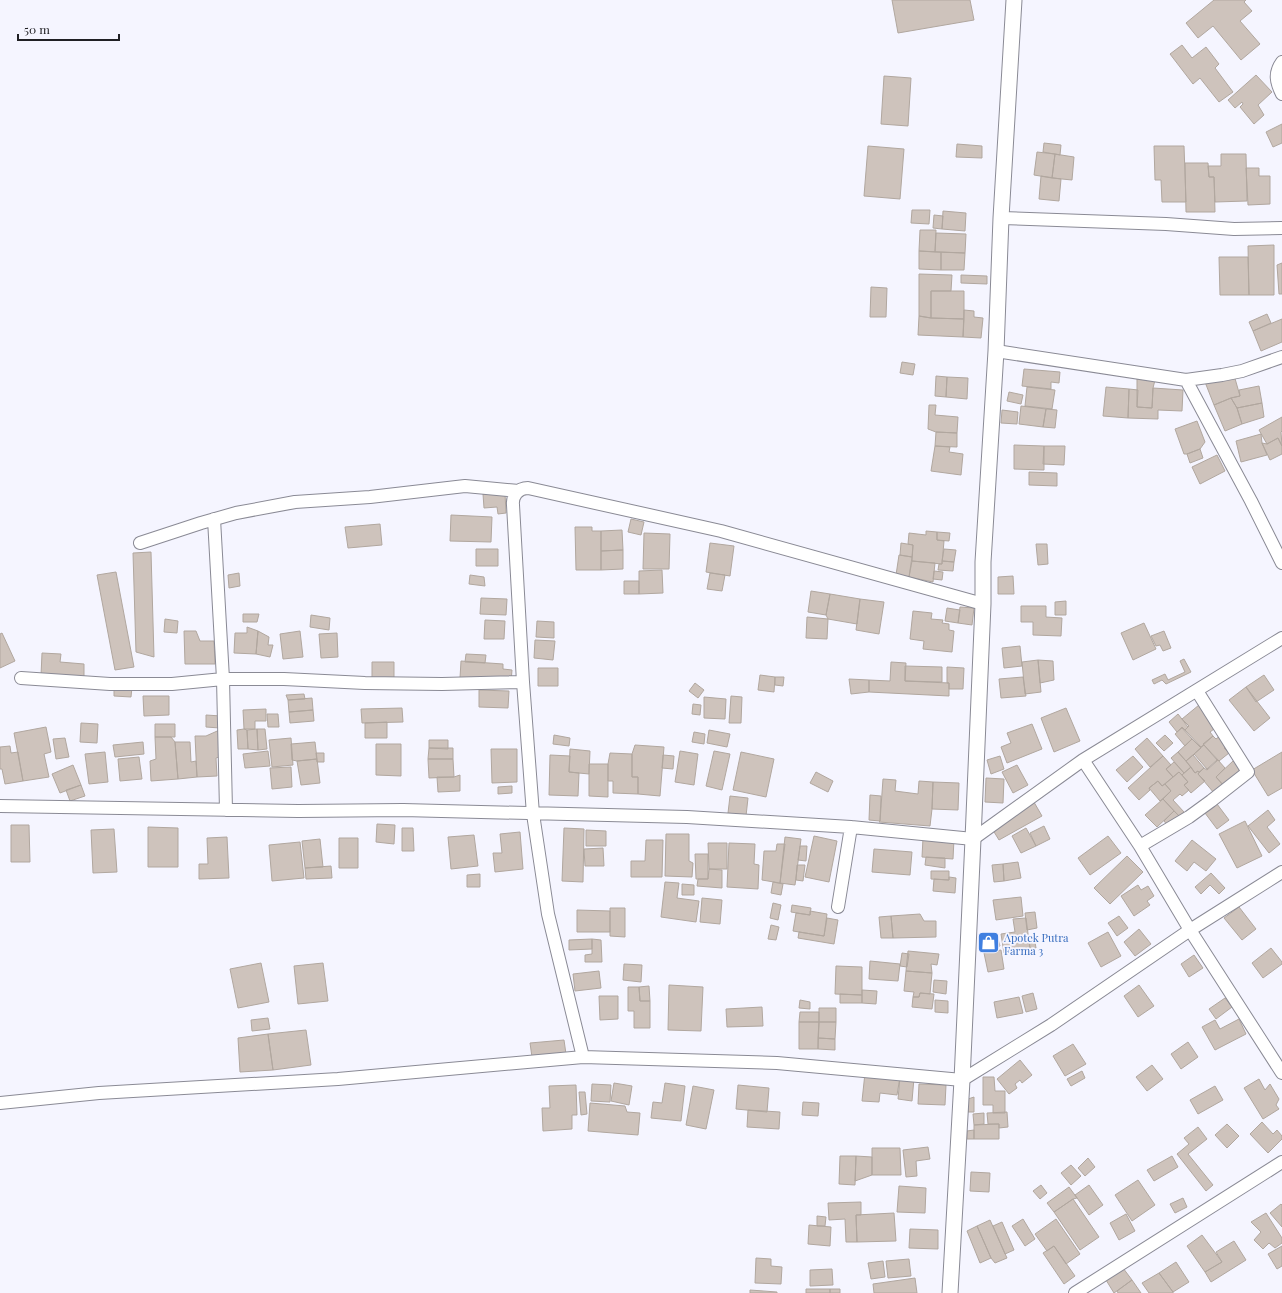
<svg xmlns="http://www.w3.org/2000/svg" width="1282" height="1293" font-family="'Playfair Display',serif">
  <rect width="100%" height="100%" fill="#f5f5ff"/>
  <path fill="#cec3bc" stroke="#b1a79f" d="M892,0h78l4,20 -76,13z
    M1214,0h32l-2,2 8,9 -12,10 20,23 -19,16 -28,-34 -15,12 -12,-15z
    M1182,45l10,13 14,-11 13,17 -4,4 18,24 -14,10 -19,-24 -7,6 -23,-30z
    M1256,75l16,17 -14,13 6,10 -10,9 -14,-17 3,-3 -1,-2 -7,6 -7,-8z
    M884,76l27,2 -3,48 -27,-2z
    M1282,124v19l-9,4 -7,-15z
    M1044,143l17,2 -1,10 -17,-3z
    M957,144l25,2v12l-26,-1z
    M868,146l36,3 -4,50 -36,-3z
    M1154,146h30l2,56h-24l-1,-22h-6z
    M1037,152l18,2 -3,24 -18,-3z
    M1055,154l19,3 -2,23 -20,-2z
    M1221,154h25l1,47 -32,1 -1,-25h-5l-1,-11h13z
    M1185,163h23l1,14h5l1,35h-29z
    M1246,168h13v8h11v28l-22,1z
    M1041,176l20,3 -2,22 -20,-2z
    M912,210h18l-1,14 -18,-1z
    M943,211l23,2 -1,18 -23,-2z
    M934,215l9,1 -1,13 -9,-1z
    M920,230h16l-1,22 -16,-1z
    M936,233l30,1 -1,19 -30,-1z
    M1274,245v50h-25l-1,-49z
    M919,251l22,1v18l-22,-1z
    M941,252l24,1 -1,17h-23z
    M1219,257h29l1,38h-29z
    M1282,263v31h-3l-2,-29z
    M919,274l33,1 -1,16h-20v27l-12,-2z
    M961,275l26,1v8l-26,-1z
    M871,287l16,1 -1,29h-16z
    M931,291h33v28l-33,-1z
    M964,310l10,1v6l9,1 -2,20 -18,-1z
    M1267,314l4,9 -18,8 -4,-9z
    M919,316l12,2 33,1 -1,18 -45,-2z
    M1282,319v23l-21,9 -8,-20z
    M902,362l13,2 -2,11 -13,-2z
    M1024,369l36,3 -1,11 -8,-1v7l-29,-3z
    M1234,375l6,21 -9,2 -17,7 -9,-23z
    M936,376l11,1 -1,20 -11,-1z
    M947,377l21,1 -1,21 -21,-2z
    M1137,379l18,1 -2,8 -1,20 -15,-1z
    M1259,386l3,17 -25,5 -6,-10 9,-2 -1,-6z
    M1027,387l28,3 -3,19 -27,-3z
    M1106,387l23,2 -1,29 -25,-2z
    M1153,388l30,2 -1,21 -24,-1v9l-30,-1 1,-29 9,1 -1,17 15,1z
    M1009,392l14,3 -2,9 -14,-3z
    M1231,398l6,10 5,16 -17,7 -11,-26z
    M1262,403l2,14 -22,7 -5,-16z
    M929,405h7l-1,10 23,2 -1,16 -21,-1 -8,-3z
    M1021,406l25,3 -3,18 -24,-3z
    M1046,409l11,1 -2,18 -12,-1z
    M1002,410l16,2 -1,12 -16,-1z
    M1282,417v14l-1,1 1,14 -4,-8 -11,6 -8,-14z
    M1197,421l8,21 -5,7 -13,5h-3l-9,-25z
    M936,432l21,1v14l-22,-1z
    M1261,434l1,9 5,12 -26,7 -5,-21z
    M1278,438l4,8v8l-12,6 -8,-17 5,1z
    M1014,445l30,1v24l-30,-1z
    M935,446l15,1 -1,5 14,2 -2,21 -30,-4z
    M1044,446h21l-1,19 -21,-1z
    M1200,449l3,9 -13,5 -3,-9z
    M1217,455l8,16 -25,13 -8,-17z
    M1029,472l28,1v13l-28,-1z
    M505,493l1,20 -8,1 -1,-7 -13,1 -1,-14z
    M451,515l41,2 -1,25 -41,-1z
    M631,519l13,3 -3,13 -13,-3z
    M380,524l2,21 -34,3 -3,-21z
    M575,527h17v4h9v39h-25z
    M622,530l1,20 -22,1v-20z
    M926,531l11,1v8l7,1 -2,23 -30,-3 1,-16 -5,-1 1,-11 17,2z
    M937,532l13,1 -1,8 -12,-1z
    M644,533l26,1 -1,35h-26z
    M710,543l24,3 -4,30 -24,-4z
    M901,543l12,2 -1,12 -12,-2z
    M1036,544h11l1,20 -10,1z
    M476,549h22v17h-22z
    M944,549l12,1 -2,12 -12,-1z
    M623,550v19l-22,1v-19z
    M151,552l3,105 -18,-5 -3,-99z
    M899,555l13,2 -3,20 -13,-2z
    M912,561l23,2 -2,19 -24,-5z
    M942,561l12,1 -1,9 -15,-1 1,-6h3z
    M662,570l1,23 -24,1v-23z
    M934,571l9,1 -1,8 -9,-1z
    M116,572l18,95 -19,3 -18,-95z
    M239,573l1,13 -11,2 -1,-13z
    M710,573l15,2 -3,16 -15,-2z
    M470,575l14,2 1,9 -16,-2z
    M1013,576l1,18h-16v-17z
    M624,581h15v13h-15z
    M811,591l19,3 -4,21 -18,-3z
    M830,594l30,5 -3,25 -29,-5 -2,-4z
    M481,598l26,1 -1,16 -26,-1z
    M860,599l24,3 -5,32 -23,-4z
    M1066,601v14h-11v-13z
    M1021,606h25v11l16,1 -1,18 -28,-1v-13h-12z
    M960,607l14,1 -2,17 -14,-2z
    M947,608l13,2 -2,13 -13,-2z
    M913,611l19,2 -1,6 12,1 -1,3 7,1v6l5,1 -2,21 -29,-3 1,-8 -14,-2z
    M243,614h16l-2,8h-14z
    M311,615l19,3 -1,12 -19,-3z
    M807,617l21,2 -1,20 -21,-1z
    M165,619l13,2 -1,12 -13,-1z
    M485,620l20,1 -1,18h-20z
    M537,621l17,1v16l-18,-1z
    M1144,623l12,26 -23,11 -12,-27z
    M247,627l11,4 -2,23 -22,-1 1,-20h12z
    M184,631h12l4,10h14l1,23h-30z
    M258,631l11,6 -1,8h5l-3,12 -14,-3z
    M300,631l3,26 -20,2 -3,-25z
    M1164,631l7,17 -8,3 -3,-6 -4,1 -5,-10z
    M2,633l13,28 -15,7v-34z
    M337,633l1,24 -17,1 -2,-24z
    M535,640l20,1 -2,19 -19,-2z
    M1020,646l2,20 -18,2 -2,-20z
    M42,653l19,1 -1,8 24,2v14l-43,-2z
    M466,654l20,1 -1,8 -20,-1z
    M1184,659l7,13 -25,12 -4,-4 -8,4 -2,-4 13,-6 3,6 17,-8 -5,-11z
    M1038,660l3,32 -16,2 -3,-32z
    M1038,660l15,1 1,19 -14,3z
    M461,661l42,3v5l9,1 -1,12 -51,-4z
    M372,662h22v18h-22z
    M891,662l15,1 -1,18 44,2v13l-80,-4v-12l21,1z
    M905,666l37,1v15l-37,-1z
    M947,667l17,1 -1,21h-14v-6h-2z
    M538,668h20v18h-20z
    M760,675l15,2 -1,15 -16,-2z
    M1264,675l10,15 -18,12 -10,-15z
    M775,677h9l-1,9 -8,-1z
    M1023,677l3,19 -25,2 -2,-19z
    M849,679l20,1v12l-18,2z
    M695,683l9,7 -6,8 -9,-7z
    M114,686l18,1 -1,10 -17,-1z
    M1246,687l24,31 -16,13 -25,-31z
    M479,690l30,1 -1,17 -29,-1z
    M304,694l1,5 -17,1 -2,-5z
    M143,696h26v19l-25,1z
    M731,696l11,1 -1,26h-12z
    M704,697l22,2 -1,20 -21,-1z
    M312,698l1,12 -24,2 -1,-12z
    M693,704l8,1 -1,10 -8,-1z
    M1199,705l19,21 -8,6 3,4 -12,11 -16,-17 4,-4 -7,-7z
    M402,708l1,14 -41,1 -1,-14z
    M1066,708l14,33 -26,11 -13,-34z
    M266,709v12h-11v8h-11l-1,-19z
    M313,710l1,11 -24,2 -1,-11z
    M267,714h11l1,13h-11z
    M1178,714l10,13 -3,3 -3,-3 -5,5 -8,-10z
    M206,715l15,1 -1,12 -14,-1z
    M387,722v16h-22v-15z
    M81,723l17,1 -1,19 -17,-1z
    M155,724h20v13h-20z
    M1032,724l10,25 -35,14 -6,-16 10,-4 -4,-10z
    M46,727l5,25 -7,2 5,23 -26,4 -9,-48z
    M224,728l1,27 -9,3 1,18 -20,1 -2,-41h11z
    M1182,728l10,11 -7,7 -10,-12z
    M244,729l3,1 1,19h-10l-1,-19z
    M257,729h8l2,20 -9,1z
    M257,729l1,21 -10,-1 -1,-19z
    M709,730l21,4 -3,13 -20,-4z
    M694,732l11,2 -1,10 -12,-2z
    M554,735l16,3 -1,8 -16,-2z
    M1165,735l8,8 -9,8 -8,-8z
    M1221,735l8,8 -5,5 5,5 -10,8 -16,-17 10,-8 3,3z
    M155,737h16l4,5 3,37 -27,2 -1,-20 6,-2z
    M65,738l4,19 -13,2 -3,-20z
    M291,738l2,27 -21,2 -3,-27z
    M1147,738l16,18 -13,11 -15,-18z
    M1192,739l9,9 -15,13 -8,-9z
    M429,740h19v9l-19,-1z
    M143,742l1,12 -29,3 -2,-12z
    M175,742h15l1,20 5,-1 1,16 -19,2z
    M315,742l2,17 -20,2 -5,-1 -1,-16z
    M376,744h25v32l-25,-1z
    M635,745l29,2 -4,49 -22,-2v-17h-6v-23z
    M1204,745l13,15 -10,9 -13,-15z
    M10,746l1,7 7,-1 5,29 -18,3 -3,-15h-2v-22z
    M429,748h24v11h-25z
    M491,749h26v33l-25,1z
    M570,749l20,2 -1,23 -20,-2z
    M268,751l2,15 -25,2 -2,-14z
    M680,751l18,3 -4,31 -19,-3z
    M714,751l16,3 -8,36 -16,-4z
    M105,752l3,30 -19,2 -4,-30z
    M741,752l33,7 -8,38 -33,-7z
    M1178,752l13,15 -7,6 -13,-15z
    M1282,752v36l-14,8 -16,-26z
    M316,753h8v9h-7z
    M610,753l22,1v23h6v17l-25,-1v-12h-5v-17z
    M550,755l20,1 -1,16 10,1 -1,23 -29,-1z
    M663,755l11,1 -1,13 -11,-1z
    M1193,755l11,13 -5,4 -1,-1 -3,2 -9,-12z
    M1000,756l4,13 -13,5 -4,-14z
    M1133,756l10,11 -16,15 -11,-12z
    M1163,756l8,9 -5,4 7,8 -11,9 -4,-5 -9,7 1,2 -11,10 -11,-12z
    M139,757l3,22 -22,2 -2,-22z
    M317,759l3,24 -19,2 -4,-24z
    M428,759h25l1,18 -25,1z
    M1218,760l7,8 -9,9 7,8 -9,8 -16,-19 6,-6 3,2z
    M1233,761l10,10 -18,16 -9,-10z
    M1174,762l10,11 -2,2 -3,-3 -6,5 -7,-8z
    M589,764h19v33l-19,-1z
    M73,765l8,20 -21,8 -8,-19z
    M1017,765l11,20 -15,8 -11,-21z
    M291,767l1,20 -20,2 -2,-21z
    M1191,767l4,6 3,-2 1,1 -1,2 7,7 -14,12 -7,-8 4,-3 -6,-7z
    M816,772l17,9 -5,11 -18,-9z
    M1179,772l9,10 -4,3 5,5 -7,6 -2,-2 -7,6 11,12 -5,4 -16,-17 8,-8 -6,-7z
    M460,775v16l-22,1 -1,-15h17z
    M986,778l18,1 -1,24 -18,-1z
    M883,779l13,1 -1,11 23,3 1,-13 14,1 -1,27 -2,17 -51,-4 1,-1z
    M1158,781l4,5 3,-2 6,7 -11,10 -11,-13z
    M933,782l26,1 -1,27 -26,-1z
    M81,785l4,11 -15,5 -4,-11z
    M512,786v7l-14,1v-7z
    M870,795l11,1 -1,25 -11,-1z
    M730,796l18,2 -2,18 -18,-3z
    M1031,797l11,19 -43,24 -11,-18z
    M1163,799l11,12 -17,16 -12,-12z
    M1217,804l12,16 -12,9 -12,-16z
    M1268,810l7,10 -8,7 13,17 -11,9 -21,-27z
    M1174,811l5,5 -11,10 -4,-5z
    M1245,821l17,35 -25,12 -18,-34z
    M377,824l18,1 -1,19 -18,-2z
    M11,825h18l1,37h-19z
    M1044,826l6,13 -14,7 -6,-13z
    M148,827l30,1v39h-30z
    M402,828h11l1,23h-12z
    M564,828l20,1 -1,53 -21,-1z
    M1026,828l10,18 -15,7 -9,-17z
    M114,829l3,43 -24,1 -2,-43z
    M586,830l20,1v15h-20z
    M520,832l3,37 -28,3 -2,-19h9l-2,-19z
    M666,834h23v27l4,2 -1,14 -27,-1z
    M474,835l4,31 -27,3 -3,-32z
    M814,836l23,5 -8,41 -24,-5z
    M1108,836l13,17 -31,22 -12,-17z
    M227,837l2,41 -30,1v-15h9l-1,-26z
    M785,837l16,2 -6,46 -15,-2z
    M339,838h19v30h-19z
    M923,838l31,1 -1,20 -31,-2z
    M320,839l3,28 -18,1 -3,-27z
    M646,840h17l-1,37h-31v-16h14z
    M1192,840l24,19 -10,12 -12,-9 -7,9 -12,-10z
    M300,842l4,36 -32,3 -3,-36z
    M708,843h19v26h-18z
    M729,843l26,1 -1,20 5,1 -1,24 -31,-2z
    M777,844h8l-5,39 -18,-3 2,-29h12z
    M800,846h7l-1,15 -8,-1z
    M603,848l1,18h-19l-1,-17z
    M874,849l38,3 -2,23 -38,-3z
    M695,854h13v25h-12z
    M1127,856l16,16 -33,32 -16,-16z
    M926,857l19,1v10l-20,-3z
    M1018,862l3,16 -17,3 -1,-17z
    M1003,864l1,17 -10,1 -2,-17z
    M797,865h8l-2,16 -7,-1z
    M331,866l1,12 -26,1 -1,-11z
    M709,869l13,1v18l-25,-2 1,-7h10z
    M931,871h18v9l-18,-1z
    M1211,873l14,15 -6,6 -9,-9 -9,9 -6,-7z
    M480,874v13h-13v-12z
    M949,877l7,1 -1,15 -22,-2 1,-12 15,1z
    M665,882l14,1 -2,15 22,3 -3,21 -35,-5z
    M773,882l10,2 -2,11 -10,-2z
    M682,884l12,1v10h-12z
    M1138,885l3,5 7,-4 6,10 -7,5 3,4 -16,11 -13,-20z
    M1021,897l2,19 -27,4 -3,-20z
    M702,898l20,2 -2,24 -20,-2z
    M773,903l8,2 -3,15 -8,-2z
    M792,905l19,3 -1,7 -19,-3z
    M1239,907l17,22 -14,11 -18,-22z
    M610,908h15v29l-15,-1z
    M577,910l33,1v21h-33z
    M810,911l17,3 -3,22 -31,-5 3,-18 14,2z
    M1035,912l2,16 -10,2 -2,-17z
    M920,914l4,7h12v16l-43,1 -2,-22z
    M891,916l2,22h-12l-2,-21z
    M1119,916l9,12 -11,8 -9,-13z
    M827,918l11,2 -4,24 -36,-6 1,-6 25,4z
    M1026,918l4,31 -26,4 -3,-19 14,-2 -2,-13z
    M771,925l8,2 -3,13 -8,-1z
    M1139,929l12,15 -16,12 -11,-14z
    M1108,932l13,24 -20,11 -13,-24z
    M997,936l3,10 -15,3 -2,-10z
    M1034,936l2,12 -6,1 -1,-12z
    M592,939l9,1 1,22h-17v-7l7,-1z
    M592,939v10l-23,1v-10z
    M1271,948l11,14v2l-19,14 -11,-15z
    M1001,950l3,19 -16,3 -4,-19z
    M908,951l31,3 -2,11 -6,-1 1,9 -26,-2z
    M902,953l7,1 -2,13 -7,-1z
    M1194,955l9,13 -14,9 -8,-13z
    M870,961l30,3 -2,17 -29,-2z
    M261,963l8,39 -31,6 -8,-39z
    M323,963l5,38 -30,3 -4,-38z
    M624,964l18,1 -1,17 -18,-2z
    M836,966l26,1v28l-27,-1z
    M599,971l2,17 -26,3 -2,-17z
    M906,971l26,2 -2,21 -10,-1 -1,4h-6l1,-5 -10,-1z
    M934,980l13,1 -1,13 -13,-2z
    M669,985l34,2 -2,44 -33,-1z
    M1139,985l15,21 -16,11 -14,-21z
    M649,986l1,15h-10l-1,-14z
    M628,987h11l1,14h10v27h-16v-17h-6z
    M862,990l15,1 -1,13 -14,-1z
    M920,993l14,1 -2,15 -20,-2 1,-10h6z
    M1033,993l4,16 -11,3 -4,-16z
    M840,994l22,1v8h-22z
    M599,996h19v23l-18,1z
    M1019,997l4,16 -26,5 -3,-16z
    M1225,998l7,9 -16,12 -7,-10z
    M800,1000l10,2v7l-11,-1z
    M935,1000l13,1v12l-13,-1z
    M762,1007l1,19 -36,1 -1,-18z
    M819,1008h17v14h-17z
    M800,1012h19v10h-20z
    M268,1018l2,11 -18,2 -1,-11z
    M1239,1019l7,15 -31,16 -13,-23 13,-7 5,9z
    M799,1022h20l-1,27h-19z
    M819,1022h17l-1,17 -17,-1z
    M306,1030l5,35 -38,5 -5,-36z
    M268,1034l5,36 -33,2 -2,-34z
    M818,1038l17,1v11l-17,-1z
    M564,1040l2,14 -34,3 -2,-14z
    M1188,1042l10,15 -17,12 -10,-15z
    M1073,1044l13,20 -21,12 -12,-20z
    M1020,1060l12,15 -10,8 -2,-3 -5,4 2,4 -8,6 -12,-15z
    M1152,1065l11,14 -16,12 -11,-14z
    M1082,1071l3,7 -14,8 -4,-7z
    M865,1073l35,4 -3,18 -17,-2 -1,9 -17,-1z
    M900,1077l14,1 -2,23 -14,-2z
    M983,1077h11l1,14h10v22h-12v-8h-10z
    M1259,1079l6,11 5,-6 9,15 -3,6 3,4 -16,10 -19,-31z
    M614,1083l18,3 -3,19 -18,-4z
    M665,1083l20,3 -4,35 -30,-3 2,-16 9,1z
    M592,1084l19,1 -1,17 -19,-1z
    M919,1084l27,1 -1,20 -27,-1z
    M576,1085l1,30h-5v14l-29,2 -1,-23h8l-1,-22z
    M738,1085l31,3 -2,24 -31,-3z
    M693,1086l21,4 -8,39 -20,-4z
    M1215,1086l8,14 -25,14 -8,-14z
    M579,1092h6l2,22 -6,1z
    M974,1097v15h-6v-13z
    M803,1102l16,1 -1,13 -16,-1z
    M590,1103l35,3 2,6 13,1 -2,22 -50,-4z
    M748,1110l32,2 -1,17 -32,-2z
    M1007,1112l1,15 -9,1v-4h-11l-1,-11z
    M984,1113v11l-10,1 -1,-11z
    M1262,1122l11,12 4,-4 5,6v3l-14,14 -18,-19z
    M999,1124v15h-25v-14z
    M1227,1124l12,12 -12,12 -12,-13z
    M1198,1127l9,12 -19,15 25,31 -7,6 -29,-37 12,-10 -5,-6z
    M974,1130v9h-7v-8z
    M928,1147l2,12 -14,2 1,15 -11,1 -3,-27z
    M872,1148h28l1,27h-29z
    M840,1156h16l-1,29 -16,-1z
    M856,1156l16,1v18l-17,6z
    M1172,1156l6,11 -24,14 -7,-11z
    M1088,1158l7,9 -10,9 -7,-8z
    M1071,1165l10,11 -10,9 -10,-12z
    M971,1172l19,1 -1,19 -19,-1z
    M1138,1180l17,25 -23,16 -17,-26z
    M1041,1185l6,8 -7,6 -7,-8z
    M1089,1185l14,20 -14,10 -14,-20z
    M899,1186l27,2 -1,25 -28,-1z
    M1069,1187l8,11 -4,1 -19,13 -7,-9z
    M1183,1198l4,9 -12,6 -5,-9z
    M1073,1199l26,38 -19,13 -26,-38z
    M861,1202v13h-5l1,27h-11l-1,-23 -16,1 -1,-17z
    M1281,1204l1,1v22l-12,-14z
    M894,1213l2,28 -39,1 -1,-27z
    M1266,1213l16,25v5l-7,5 -6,-5 -6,6 -9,-9 7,-8 -10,-10z
    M1126,1214l9,17 -16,9 -9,-17z
    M817,1216l9,1 -1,9h-8z
    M1023,1219l12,20 -10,7 -13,-20z
    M1056,1219l24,35 -14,10 -12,-18 -7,5 -12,-17z
    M990,1220l17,38 -12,5 -4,-5 -14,-32z
    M1002,1222l12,28 -9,4 -12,-28z
    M809,1225l22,2 -1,19 -22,-2z
    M977,1226l14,32 -11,5 -13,-32z
    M910,1229l28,1v19l-29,-1z
    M1202,1235l20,27 -17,10 -18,-26z
    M1234,1241l12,19 -35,22 -6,-10 17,-10 -6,-10z
    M1054,1246l21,30 -11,8 -21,-31z
    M1282,1246v20l-5,3 -9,-15z
    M756,1258l15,1v7l11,1 -1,17 -26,-1z
    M909,1259l2,17 -23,2 -2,-17z
    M883,1261l2,16 -14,2 -3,-16z
    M1176,1262l13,20 -16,10 -14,-19z
    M1123,1268l9,12 -18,13 -8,-13z
    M832,1269l1,16 -23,1v-16z
    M1159,1273l14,19v1h-24l-7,-10z
    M915,1278l2,15h-43l-1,-9z
    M1132,1280l9,13h-23l-1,-2z
    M806,1289h24v4h-24z
    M830,1289h10v4h-10z
    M750,1290l27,2v1h-27z"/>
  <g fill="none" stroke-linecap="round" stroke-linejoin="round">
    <defs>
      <path id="minor" d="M1282,62c-8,11 -6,20 0,32
        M1001,218l165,6 68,5 48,-1
        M996,351l190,29 36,-5 20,-4 40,-14
        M1186,380l65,121 31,62
        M214,519l9,160 3,131
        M140,543l61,-20 35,-10 59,-11 75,-5 95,-11 54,5
        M21,678l89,6h62l51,-5h61l81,4 77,1 81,-2
        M1083,760l57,86 50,84 92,143
        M0,806l298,5 105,-1 284,7 164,10 122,12 110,-79 199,-122
        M1140,846l49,-29 22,-16 37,-29 -51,-81
        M838,907l13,-80
        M583,1057l-35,-143 -15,-100 -10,-132 -10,-177c-1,-9 5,-17 15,-17l193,43 262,73
        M0,1103l99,-10 239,-14 245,-22 194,6 185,17 89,-55 139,-95 92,-58
        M1075,1293l207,-131"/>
      <path id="tertiary" d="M950,1293l12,-213 11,-241 10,-235v-42l13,-211 5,-133 13,-218"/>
    </defs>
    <use href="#minor" stroke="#8a8a95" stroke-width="14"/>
    <use href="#tertiary" stroke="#8a8a95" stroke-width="17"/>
    <use href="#minor" stroke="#fff" stroke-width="12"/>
    <use href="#tertiary" stroke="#fff" stroke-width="15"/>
  </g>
  <defs>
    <symbol id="shop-square" viewBox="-11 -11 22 22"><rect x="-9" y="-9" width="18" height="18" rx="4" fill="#3f7fe0" stroke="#f5f5ff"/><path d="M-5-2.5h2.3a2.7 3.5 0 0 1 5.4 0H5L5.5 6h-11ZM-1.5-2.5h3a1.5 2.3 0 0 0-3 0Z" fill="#fff"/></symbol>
  </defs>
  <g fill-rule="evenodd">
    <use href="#shop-square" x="976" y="930" width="25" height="25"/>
  </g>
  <g text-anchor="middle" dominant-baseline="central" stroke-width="3.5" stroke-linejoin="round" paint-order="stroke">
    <g font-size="11" fill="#366cbe" stroke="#f5f5ff" text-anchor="start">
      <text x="1004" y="937">Apotek Putra<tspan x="1004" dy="13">Farma 3</tspan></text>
    </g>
  </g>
  <path d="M18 34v6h101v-6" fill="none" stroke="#202024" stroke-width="2"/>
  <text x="24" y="34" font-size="12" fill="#202024" stroke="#f5f5ff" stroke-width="3" paint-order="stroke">50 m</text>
</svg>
